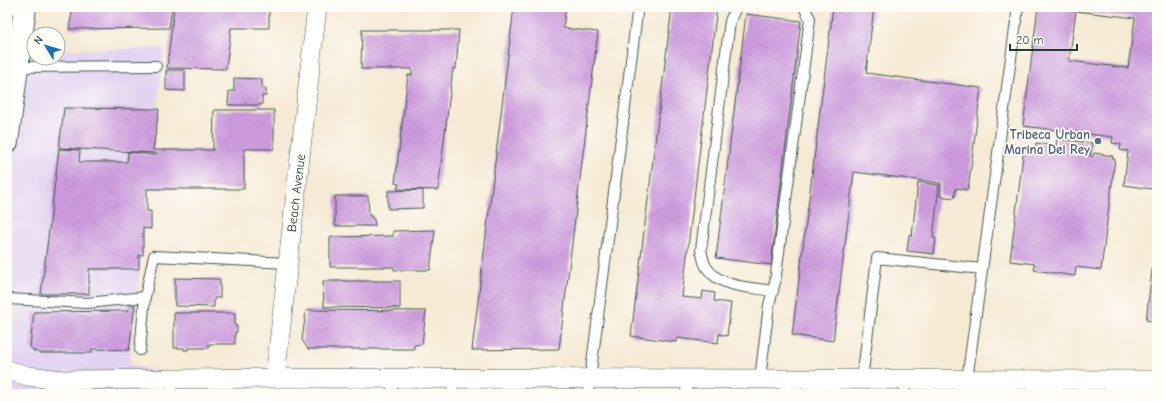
<svg xmlns="http://www.w3.org/2000/svg" width="1164" height="401" font-family="'Comic Neue',sans-serif">
  <defs>
    <pattern id="building-hatch" width="6" height="6" patternUnits="userSpaceOnUse"><rect width="6" height="6" fill="#d09ee1"/><path d="M-1 1l2-2M0 6l6-6M5 7l2-2" fill="none" stroke="#a882b7"/></pattern>
  </defs>
  <rect width="100%" height="100%" fill="#fdfcf7"/>
  <filter id="ink" filterUnits="userSpaceOnUse"><feTurbulence type="fractalNoise" baseFrequency=".025" numOctaves="2"/><feDisplacementMap in="SourceGraphic" scale="8" xChannelSelector="R" yChannelSelector="G"/><feConvolveMatrix kernelMatrix="1 2 1 2 8 2 1 2 1" color-interpolation-filters="sRGB"/></filter>
  <filter id="wash" filterUnits="userSpaceOnUse"><feTurbulence type="fractalNoise" baseFrequency=".012" numOctaves="4" result="noise"/><feDisplacementMap in="SourceGraphic" scale="16" xChannelSelector="R" yChannelSelector="G"/><feGaussianBlur stdDeviation="0.9" result="paint"/><feColorMatrix in="noise" values="0 0 0 0 0 0 0 0 0 0 0 0 0 0 0 0 0 1.4 0 .05"/><feComposite in="paint" operator="in"/></filter>
  <g filter="url(#wash)">
    <rect width="100%" height="100%" fill="#f6ead5"/>
    <path fill="#e3d3f2" d="M164,48l-35,316 113,30h-235v-344h27v8h24v-8z"/>
    <g id="blocks">
      <path fill="url(#building-hatch)" fill-rule="evenodd" d="M73,7h99l-3,21 -100,1z
        M174,7h95v21h-38l-5,41 -59,-1z
        M514,7h52l-3,21 35,4 -39,317 -87,1z
        M672,7h45l-35,290 20,2 1,-8 12,2 -1,8 17,2 -4,33 -8,-2 -1,9 -41,-5 -1,4 -45,-6z
        M833,7h41l-8,66 115,15 -13,102 -12,-2 -2,10 -14,-2 1,-13 -87,-11 -21,169 -41,-6z
        M1038,7h119v142l-5,40 -28,-4 4,-34 -8,-1 1,-6 -9,-1 1,-6 -90,-11zM1076,11l59,7 -7,50 -59,-7z
        M746,14l55,7 -30,244 -55,-7z
        M362,30h97l-3,39 -3,-1 -15,122 -41,-1 2,-5 -4,-1 13,-108h4v-6h-51z
        M166,70h19v21l-19,-1z
        M234,78l28,1v9h4v8h-4v9h-34l1,-14h5z
        M64,108l95,1 -6,41h60l1,-40h60v39h-30v40h-97v22h4v18l-8,-1v27h-4v14h-50v25h-48l18,-145 21,1 -1,12h48l1,-10 28,3v-2l-97,-5z
        M1057,139l35,4 -2,13 3,1 1,-4 19,3 -1,3h3l-14,111 -25,-3 -1,9 -41,-6 1,-6 -25,-3 14,-113 11,1 1,-6 20,3z
        M918,182l21,3 -6,53h3l-2,16 -27,-3 2,-16 3,1z
        M423,190v18l-35,1v-18z
        M335,196h33l1,20h3v3h2l1,7h-40z
        M435,230l-5,40h-36v-3h-64v-30l63,-1v-5z
        M1156,238h1v84l-11,-2z
        M175,278l45,1v19h-6v9l-39,-1z
        M323,281h77v27l-76,-1z
        M129,305h6l-6,45 -37,-1v4h-52l-6,-2 -4,-4 4,-35 94,-1z
        M309,310l117,1 -4,33 -8,1v4h-106l-6,-9 4,-29z
        M174,313h61v13h2v6h-2v12h-26v4h-21v2h-4v-2h-10z"/>
    </g>
  </g>
  <g filter="url(#ink)">
    <use href="#blocks" fill-opacity="0" stroke="#3f574c" stroke-width="1"/>
    <g fill="none" stroke-linecap="round" stroke-linejoin="round">
      <defs>
        <path id="lane" d="M7,7l18,2
          M736,7l-6,14 -29,229c2,6 2,13 6,18 13,20 44,19 66,23
          M17,67l139,-1
          M7,299l80,4 58,-6
          M140,350l5,-53 9,-41 134,7
          M171,379v15
          M760,379l9,-74 6,-23 35,-263 -6,-12
          M785,380v14
          M834,380l1,14
          M862,380l15,-122 105,11
          M967,380l51,-373
          M392,394v-15
          M452,394l2,-15
          M588,394l49,-380
          M686,394l1,-15
          M904,394l1,-14
          M998,394l1,-14"/>
        <path id="street" d="M7,370l21,6 35,4 212,-2 882,2
          M275,378l42,-371"/>
        <path id="secondary" d="M7,142l18,-135"/>
      </defs>
      <use href="#lane" stroke="#3f574c" stroke-width="12"/>
      <use href="#street" stroke="#3f574c" stroke-width="20"/>
      <use href="#secondary" stroke="#3f574c" stroke-width="24"/>
      <use href="#lane" stroke="#fff" stroke-width="10"/>
      <use href="#street" stroke="#fff" stroke-width="19"/>
      <use href="#secondary" stroke="#fff" stroke-width="22"/>
    </g>
  </g>
  <circle fill="#5c6f8a" stroke="#fdfcf7" stroke-width="1.5" cx="1098" cy="141" r="4"/>
  <g text-anchor="middle" dominant-baseline="central" stroke-width="3.5" stroke-linejoin="round" paint-order="stroke">
    <g font-size="13" font-weight="bold" fill="#4e5e75" stroke="#fdfcf7" text-anchor="end">
      <text x="1090" y="134">Tribeca Urban<tspan x="1090" dy="15">Marina Del Rey</tspan></text>
    </g>
    <g font-size="13" fill="#1f3d34" stroke="#fdfcf7">
      <text transform="translate(296 193) rotate(-83)">Beach Avenue</text>
    </g>
  </g>
  <rect width="1164" height="401" fill="none" stroke="#fdfcf7" stroke-width="24"/>
  <g transform="translate(46 46) rotate(308)"><circle r="19" fill="#fdfcf7" stroke="#a4b0a9"/>
  <path d="M0-3L7 15L0 10L-7 15Z" fill="#1f6fb2"/>
  <text y="-6" font-size="11" font-weight="bold" text-anchor="middle" fill="#1f3d34">N</text>
  </g>
  <path d="M1010 44v6h67v-6" fill="none" stroke="#1f3d34" stroke-width="2"/>
  <text x="1016" y="44" font-size="12" fill="#1f3d34" stroke="#fdfcf7" stroke-width="3" paint-order="stroke">20 m</text>
</svg>
